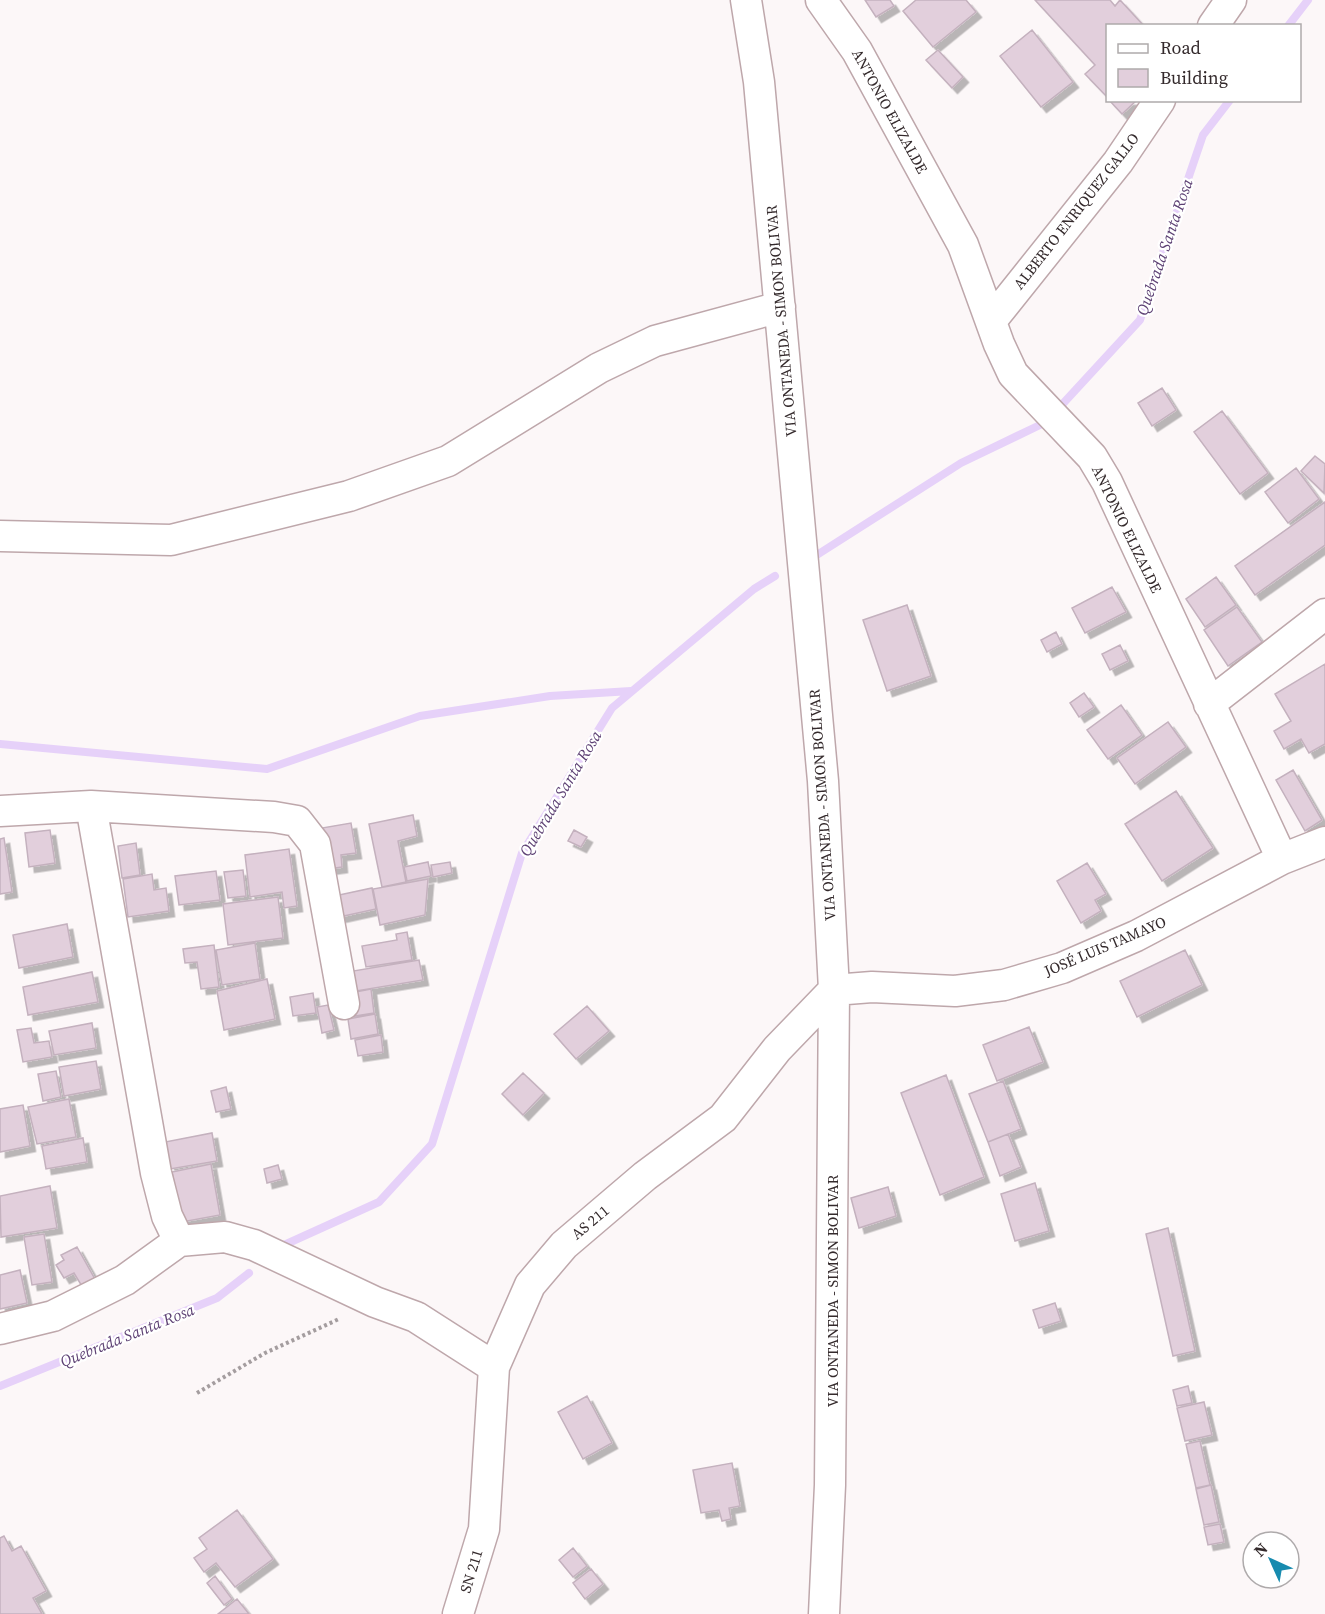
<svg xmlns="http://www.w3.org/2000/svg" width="1325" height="1614" font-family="'Source Serif 4',serif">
  <defs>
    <filter id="shadow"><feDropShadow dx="5.5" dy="5.5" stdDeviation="0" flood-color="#0004"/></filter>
  </defs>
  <rect width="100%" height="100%" fill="#fcf7f8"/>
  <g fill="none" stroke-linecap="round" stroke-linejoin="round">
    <path stroke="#e6d1f9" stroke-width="8" d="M1288,26l20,-26
      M1058,409l82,-89 63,-185 27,-35
      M809,560l152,-97 81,-39
      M0,744l267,25 153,-53 130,-20 81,-5
      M284,1245l95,-43 53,-58 90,-291 90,-145 142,-119 21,-13
      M0,1386l217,-88 32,-25"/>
  </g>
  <path fill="#e2cfdc" stroke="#c4b1be" stroke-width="1.5" filter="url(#shadow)" d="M865,0h25l4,6 -18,11z
    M916,0h50l10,12 -43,35 -30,-36z
    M1035,0h75l5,6 5,-6 24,26h-36v72l-23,-24 10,-9z
    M1032,30l41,52 -32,25 -41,-51z
    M938,50l25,27 -11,11 -26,-28z
    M1109,100h28l-15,14z
    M1162,388l14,22 -24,16 -14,-23z
    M1222,411l46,62 -28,21 -46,-62z
    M1315,456l10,8 -1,29 -23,-22z
    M1296,468l23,31 -31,24 -23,-31z
    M1325,502v43l-70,50 -20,-29z
    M1216,577l20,28 -31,22 -19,-28z
    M1112,587l14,25 -41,21 -13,-25z
    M907,605l24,71 -44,15 -24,-71z
    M1237,607l25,35 -34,24 -24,-36z
    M1056,632l6,12 -15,8 -6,-12z
    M1120,645l8,16 -18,9 -8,-16z
    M1325,664v80l-16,9 -8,-14 -17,10 -10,-18 17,-10 -16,-27z
    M1084,693l10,14 -15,10 -9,-14z
    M1121,705l21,30 -34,24 -21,-29z
    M1168,722l18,25 -51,37 -18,-26z
    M1293,770l29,50 -17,11 -29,-51z
    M1176,791l37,57 -51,33 -37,-57z
    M413,815l4,21 -19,5 8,41 -24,5 -13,-63z
    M351,823l5,30 -15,2 1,12 -20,3 -6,-41z
    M50,830l5,33 -26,4 -4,-34z
    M574,830l13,7 -6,10 -13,-6z
    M4,838l8,54 -12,2v-55z
    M136,843l4,32 -18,3 -4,-32z
    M289,849l8,57 -13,2 -2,-16 -32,5 -5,-42z
    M428,862l3,14 -24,5 -3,-14z
    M450,862l2,11 -19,4 -2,-12z
    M1087,863l19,31 -11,6 6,11 -20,12 -24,-42z
    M243,870l3,26 -18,2 -4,-26z
    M216,871l4,29 -41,5 -4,-29z
    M152,874l2,16 12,-2 3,23 -41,6 -5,-38z
    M428,879l-3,36 -45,10 -7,-36z
    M372,888l4,21 -46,10 -5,-21z
    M278,897l5,41 -55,7 -5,-41z
    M67,924l6,33 -54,11 -6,-33z
    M407,932l5,28 -46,7 -4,-21 35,-6 -1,-6z
    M255,943l5,36 -38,6 -6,-35z
    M214,945l5,42 -18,2 -4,-27 -12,1 -2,-14z
    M1185,950l17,35 -65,32 -17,-36z
    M419,960l4,20 -79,13 -3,-20z
    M92,972l6,30 -70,13 -5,-28z
    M267,979l8,40 -51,11 -7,-39z
    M371,989l3,24 -25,4 -4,-23z
    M313,993l3,20 -23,3 -3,-19z
    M328,1005l6,25 -12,3 -5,-26z
    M587,1006l22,25 -33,28 -22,-25z
    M375,1014l3,20 -27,5 -3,-20z
    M92,1023l4,25 -42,7 -5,-24z
    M1029,1027l14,35 -46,19 -14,-36z
    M31,1028l3,15 15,-2 3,16 -29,5 -6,-32z
    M381,1035l2,17 -25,4 -3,-16z
    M96,1061l5,28 -37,7 -5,-29z
    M56,1071l5,26 -18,4 -5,-27z
    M523,1073l21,20 -21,22 -21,-21z
    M946,1075l38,102 -44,18 -39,-102z
    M1003,1081l18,48 -33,13 -19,-48z
    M226,1087l5,22 -15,3 -5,-21z
    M69,1099l7,38 -39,7 -9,-37z
    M23,1105l7,41 -30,6v-43z
    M212,1133l5,28 -47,8 -5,-27z
    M1008,1134l13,33 -21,9 -12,-34z
    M83,1138l4,24 -41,7 -4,-23z
    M211,1164l9,51 -38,7 -10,-50z
    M278,1165l4,14 -15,4 -3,-14z
    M1035,1183l14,48 -34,10 -14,-47z
    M50,1186l7,42 -56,9 -1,-41z
    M888,1187l8,29 -37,12 -8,-30z
    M1168,1228l27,123 -22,5 -27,-122z
    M44,1234l8,48 -20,3 -8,-48z
    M77,1247l19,34 -13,7 -9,-15 -10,5 -8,-13 8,-5 -3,-5z
    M20,1270l7,33 -27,6v-34z
    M1055,1303l6,18 -22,7 -6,-18z
    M1188,1386l4,17 -15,3 -4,-16z
    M587,1396l25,47 -29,16 -25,-47z
    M1204,1402l8,33 -27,6 -8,-33z
    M1200,1441l10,44 -14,3 -10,-44z
    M732,1463l8,43 -11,2 2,11 -9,2 -3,-11 -18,3 -8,-43z
    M1211,1485l8,37 -15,3 -8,-36z
    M237,1510l36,49 -38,28 -19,-24 -12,9 -10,-14 13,-9 -8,-11z
    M1220,1524l4,18 -16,3 -4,-18z
    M4,1536l8,15 9,-5 25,45 -13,7 9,16h-42v-76z
    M573,1548l14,18 -14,11 -14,-17z
    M591,1569l12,15 -18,15 -12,-16z
    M215,1576l17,23 -8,6 -17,-22z
    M237,1599l12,15h-31z"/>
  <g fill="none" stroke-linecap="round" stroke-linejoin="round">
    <defs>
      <path id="minor" d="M746,0l13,82 64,699 11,209 -4,495 -6,129
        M821,0l36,51 106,194 36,99 14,30 79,83 15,25 175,377
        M1213,26l18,-26
        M991,321l127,-159 42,-62
        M0,536l171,4 178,-44 99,-35 151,-93 56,-27 125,-34
        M1209,704l116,-90
        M91,806l65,367 11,43 12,25 46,-4 29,8 121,57 41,15 78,50
        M0,811l91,-5 183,11 23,4 18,23 29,160
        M0,1329l53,-13 72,-36 54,-39
        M458,1614l26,-85 10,-162 36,-82 34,-40 81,-69 78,-58 54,-69 57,-59 38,-3 83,4 49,-6 58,-17 74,-32 146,-77 43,-17"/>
    </defs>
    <use href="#minor" stroke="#bea7ab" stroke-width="33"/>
    <path stroke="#a49d9f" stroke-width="4" stroke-dasharray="3 3" stroke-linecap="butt" d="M197,1393l68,-40 74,-34"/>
    <use href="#minor" stroke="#fff" stroke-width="30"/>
  </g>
  <g text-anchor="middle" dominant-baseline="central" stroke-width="4.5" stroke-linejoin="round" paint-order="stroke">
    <g font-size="15" fill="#342a2c" stroke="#fff">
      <text transform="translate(890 111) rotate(61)">ANTONIO ELIZALDE</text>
      <text transform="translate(1076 211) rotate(-52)">ALBERTO ENRIQUEZ GALLO</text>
      <text transform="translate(781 321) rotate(-95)">VIA ONTANEDA - SIMON BOLIVAR</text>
      <text transform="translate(1127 529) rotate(64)">ANTONIO ELIZALDE</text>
      <text transform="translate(822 805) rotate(-94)">VIA ONTANEDA - SIMON BOLIVAR</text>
      <text transform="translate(1105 946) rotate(-23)">JOSÉ LUIS TAMAYO</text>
      <text transform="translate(590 1222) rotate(-40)">AS 211</text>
      <text transform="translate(832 1291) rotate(-90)">VIA ONTANEDA - SIMON BOLIVAR</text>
      <text transform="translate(471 1571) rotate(-73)">SN 211</text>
    </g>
    <g font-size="16" font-style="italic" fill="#5d4174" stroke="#fff">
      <text transform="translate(1164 247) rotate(-71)">Quebrada Santa Rosa</text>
      <text transform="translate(560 793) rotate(-59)">Quebrada Santa Rosa</text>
      <text transform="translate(127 1335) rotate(-22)">Quebrada Santa Rosa</text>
    </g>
  </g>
  <rect x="1106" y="24" width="195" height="78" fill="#ffffff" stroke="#aeaaab" stroke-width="1.5"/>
  <rect x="1118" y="44" width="30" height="9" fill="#ffffff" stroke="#aeaaab" stroke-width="1.5"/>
  <text x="1160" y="54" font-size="18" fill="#342a2c">Road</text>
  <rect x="1118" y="69" width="30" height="18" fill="#e2cfdc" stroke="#aeaaab" stroke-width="1.5"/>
  <text x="1160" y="84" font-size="18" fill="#342a2c">Building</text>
  <g transform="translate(1271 1560) rotate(315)"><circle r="28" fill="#ffffff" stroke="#aeaaab" stroke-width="1.5"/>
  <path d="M0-4.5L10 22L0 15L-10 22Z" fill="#178baf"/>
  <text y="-9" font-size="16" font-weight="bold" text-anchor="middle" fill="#342a2c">N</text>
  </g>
</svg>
